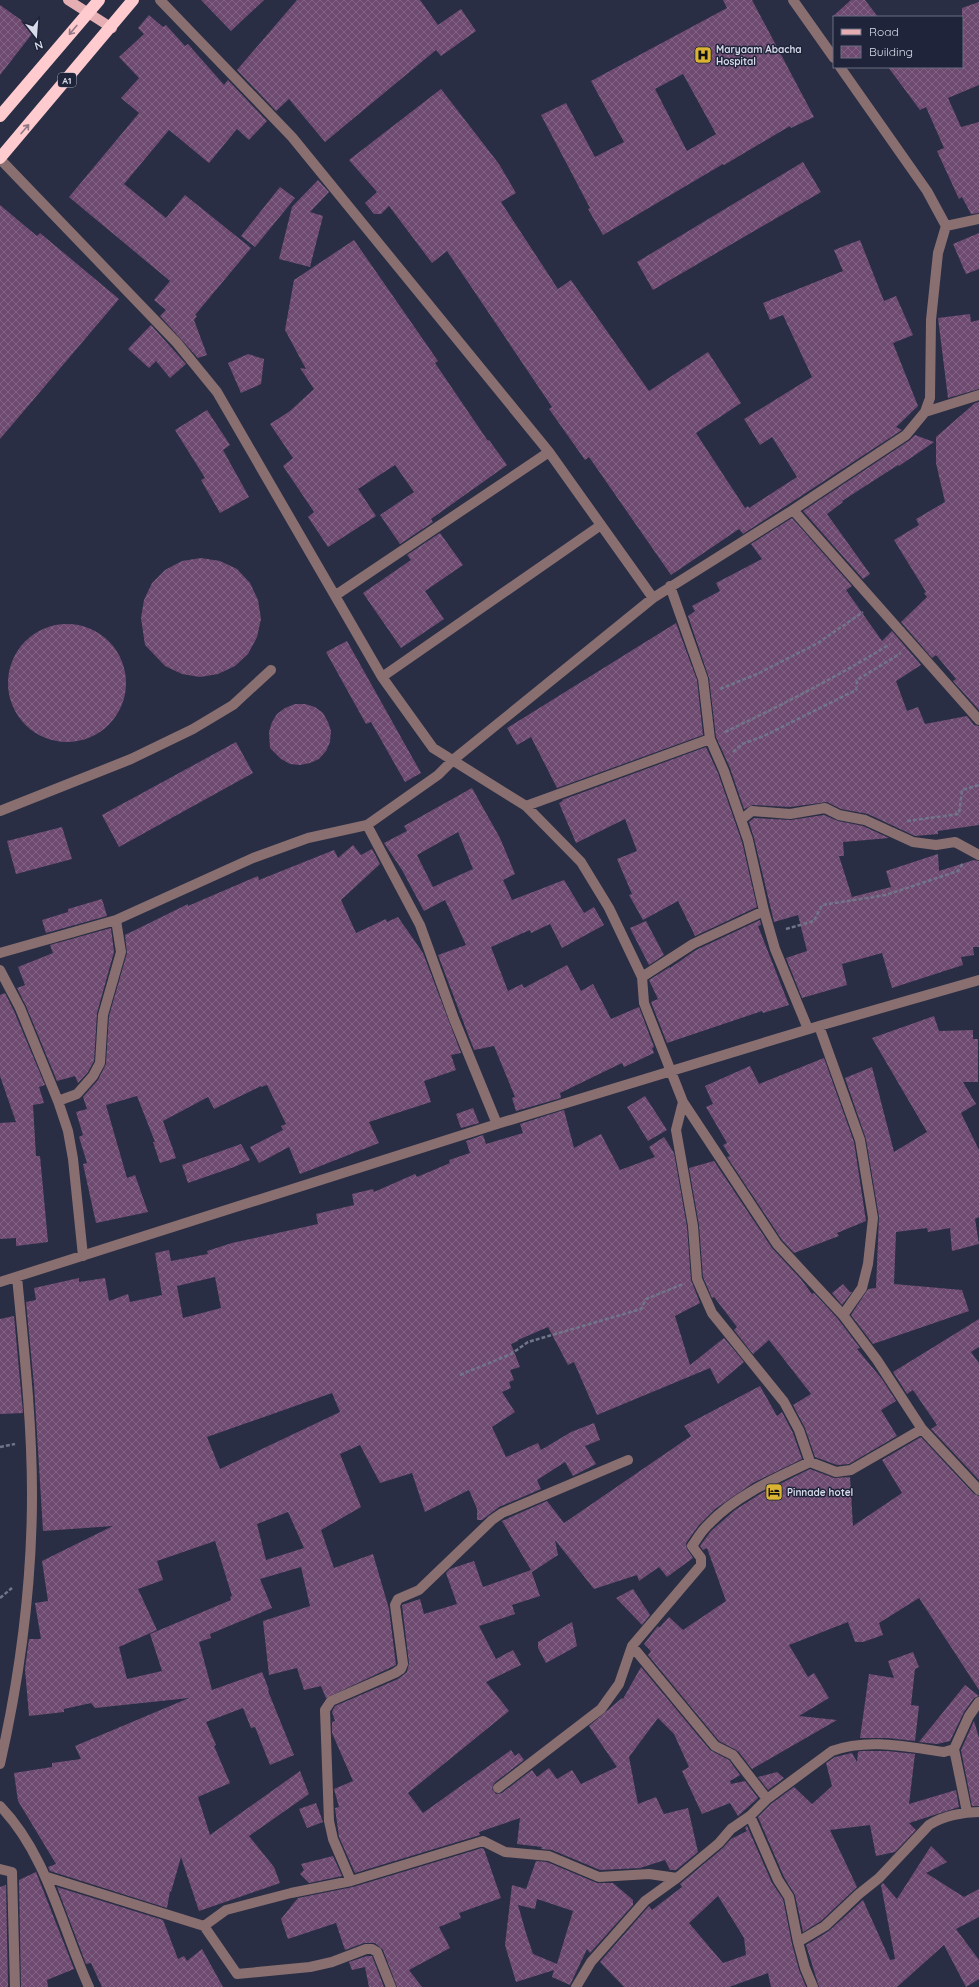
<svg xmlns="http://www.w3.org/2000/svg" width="979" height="1987" font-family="Quicksand,sans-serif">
  <defs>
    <pattern id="building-cross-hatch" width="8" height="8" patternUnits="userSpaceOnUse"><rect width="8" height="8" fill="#6e4a71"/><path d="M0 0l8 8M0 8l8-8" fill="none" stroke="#826485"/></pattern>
  </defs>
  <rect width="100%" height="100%" fill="#292e45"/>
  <path fill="url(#building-cross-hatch)" fill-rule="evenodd" d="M201,0h63l-33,31z
    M297,0h123l18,25 23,-16 15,22 -35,25 -5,-6 -111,92 -36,-43 -13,12 -39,-41z
    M723,0h29l62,117 -23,11 -1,-2 -66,39 -1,-1 -120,71 -15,-26 2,-1 -49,-93 25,-12 29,54 29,-15 -33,-61 136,-73zM683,74l33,60 -29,17 -32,-62z
    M851,0h14l13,17h-46z
    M979,2v83l-31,13 13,29 18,-5v91l-8,1 -9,-17 -3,2 -22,-48 7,-3 -18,-41 -6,3 -32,-43h74v-59z
    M0,5l35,25 -35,45z
    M149,15l14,12 3,-2 19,21 3,-2 36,41 4,-5 39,41 -18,19 -12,-11 -28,34 -40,-33 -45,54 42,34 19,-23 66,53 -56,67 2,1 -3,4 13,35 -9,3 -38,-42 6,-6 -12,-10 16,-19 -101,-84 70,-84 -18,-15 18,-20 -20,-21 25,-23 -6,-6z
    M441,89l58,75 17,29 -15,9 57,87 13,-9 78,111 59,-39 33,51 -45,30 49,75 3,-2 1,2 48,-31 -25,-40 -12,8 -16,-26 68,-42 -29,-62 -13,5 -7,-17 80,-32 -9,-21 26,-10 24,61 12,-5 17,39 -20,8 25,63 -22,21 6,3 -159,104 -4,-5 -68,46 -82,-118 -4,3 -36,-51 3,-2 -105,-156 -15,12 -43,-57 -8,8h-7l-9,-11 12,-11 -28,-32z
    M803,162l18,30 -168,98 -16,-28z
    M318,180l11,12 -19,20 13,4 -13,51 -31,-8 13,-52z
    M280,187l15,11 -40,49 -14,-11z
    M0,205l37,31 3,-3 79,66 -119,140z
    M979,233v36l-13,5 -13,-30z
    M354,240l84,121 -3,2 53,78 1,-1 18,25 -76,54 2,3 -33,22 -20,-29 34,-23 -19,-27 -37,24 18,27 -48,31 -20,-30 6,-5 -31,-46 10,-8 -23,-34 20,-13 24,-22 -14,-21 6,1 -21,-39 9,-50z
    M970,314l1,8 8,-2v69l-31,9 -10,-80z
    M151,325l35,39 -16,14 -14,-17 -7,7 -21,-19z
    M248,354l16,5 -3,25 -20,9 -13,-30z
    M979,402v308l-26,-29 3,-2 -20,-24 -4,3 -31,-36 26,-25 -3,-4 2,-1 -32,-52 25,-15 -3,-6 29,-17 -9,-39v-26l39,-34z
    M207,410l23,35 -7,5 26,47 -29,16 -19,-33 4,-2 -30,-48z
    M915,435l19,7 -35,24 -1,-1 -56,36 1,1 -16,12 43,60 -7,5 -60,-68 107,-71z
    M792,518l60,68 -6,4 36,51 10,-10 29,34 -25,16 11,30 11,-4 7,17 42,-8 7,9 5,1v99l-41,6v3l-23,2 -47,-22 -27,-5 -14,-7 -37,5 -37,-2 -9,4 -14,-41 -14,-31 -7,-59 -21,-62 7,-5 -3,-5 28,-15 -4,-8 46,-24 -11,-15z
    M440,533l23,32 -38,26 19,28 -43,29 -38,-55 48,-33 -4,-5z
    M201,558l19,3 17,8 13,14 8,17 3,19 -4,18 -9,17 -13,12 -17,8 -18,3 -18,-3 -17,-8 -20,-21 -4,-27 3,-18 8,-17 13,-13 17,-9z
    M676,623l21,57 6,55 -146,53 -26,-51 -14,8 -10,-17z
    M8 683a59 59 0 1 1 118 0a59 59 0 1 1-118 0Z
    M347,641l74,132 -16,9 -34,-60 -5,2 -40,-72z
    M295,704h10l10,3 8,6 5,9 3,9 -1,11 -4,9 -7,8 -9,4 -10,2 -10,-1 -9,-5 -11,-11 -1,-16 3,-10 5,-8 8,-6z
    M236,742l17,31 -134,74 -17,-32z
    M706,747l12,26 24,69 15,65 -62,29 -17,-35 -35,19 -14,-25 3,-1 -15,-35 20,-8 -12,-32 -49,24 -17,-40 4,-2 -1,-1z
    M472,788l28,50 15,36 -12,6 9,20 52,-20 20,33 10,-6 10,18 -42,23 -12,-24 -19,9 -1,-3 -39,17 17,44 14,-7 2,4 43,-23 14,26 12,-7 18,35 28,-12 15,40 -2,1 2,5 -30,14 -2,-4 -62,30 1,5 -45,13 -4,-13 3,-1 -21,-51 -20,4 -36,-95 28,-10 -21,-45 -21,11 -22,-41 -18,-27 23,-12 -3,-5zM458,832l15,37 -40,18 -16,-32z
    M824,815l14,6 25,5 26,12 -46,4 1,14h-5l13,41 39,-10 -5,-16 52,-17 1,17 35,-11 5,1v86h-6l1,8 -13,2 2,8 -71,23 -10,-35 -40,11 5,21 -45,13 -16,-40 21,-7 -9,-36 -24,7 -20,-84 -5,-16 5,-4 37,2z
    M62,827l10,32 -56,15 -9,-33z
    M353,845l8,10 11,-6 8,15 -39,36 15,33 30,-14 1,3 11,-5 25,36 38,100 -10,2 5,15 -32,11 7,21 -62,20 10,21 -79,31 -11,-27 -30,16 -9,-16 33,-17 -2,-4 5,-2 -19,-39 -6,2v-1l-47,23 -6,-12 -45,24 13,37 -16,5 -7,-21h2l-18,-46 -31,9 21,73 8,-3 13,37 -52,11 -13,-59 4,-1 -8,-26 4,-2 -7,-23 11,-3 -4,-12 15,-17 8,-16 3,-48 18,-63 -2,-18 63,-31v2l70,-30 1,4 75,-30 4,8z
    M102,899l5,17 -61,17 -4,-13 26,-8v-3z
    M760,920l1,5 -3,1 31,79 -26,8 -1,-2 -95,32 -16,-41 7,-3 -9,-19 21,-13v1l26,-18z
    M646,921l18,34 -15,10 -19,-37z
    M111,928l3,24 -17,61 -3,48 -6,11 -10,11 -3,-7 -18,5 -31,-75 -9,-18 8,-3 -7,-18 35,-14 -3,-8z
    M5,993l9,18 31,74 -6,2 5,16 -11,2 3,51h4l8,86 -32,4v-8l-16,1v-116l16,-1 -16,-46v-81z
    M934,1016l5,15 34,-1v9h5v43h-15l13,22 -15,9 18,37v67l-4,2 4,25 -27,7 -2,-23 -22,4 -1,-4 -31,4 -2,52 68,6 7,21 -96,33 -22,-29 17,-26 8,-1 3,-71 -13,-78 -21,-61 27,-11 22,85 33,-20 -55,-94z
    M824,1058l30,84 12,79 -29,12 2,3 -45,17 -12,-13 -55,-83 3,-1 -7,-11 4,-2 -21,-36 7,-3 -8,-18 45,-20 9,18z
    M645,1096l22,34 -19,11 -21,-34z
    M473,1108l6,15 -18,5 -5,-14z
    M564,1110l10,38 27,-14 19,36 35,-13 -6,-10 15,-10 10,16 13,74 4,53 9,23 -25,13 15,49 34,-27 20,24 -26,22 -8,-16 -113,47 -23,-53 -6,3 -20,-38 -30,13v1l-7,3 9,23 -10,3 4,10 -5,2 2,6 -9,4 13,20 -23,15 14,30 32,-14 3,7 30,-18 23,-9 6,17 -15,6 11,18 -23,12 -8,-14 -28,18 4,9 -42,18 -17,13h-5v-11l-8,-19 -44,22 -13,-39 -32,10 -20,-38 -20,9 21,53 -40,23 13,38 39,-14 16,55 7,56 -70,33 -5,-12 -17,4 -7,-22 -28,7 -6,-54 47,-15 -9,-39 -41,12 12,29 -62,26 1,4 -12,4 13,48 50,-18 7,18 -1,1 26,64 -24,10 -15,-38 -4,1 -8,-20 -37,14 10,23 -2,1 16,37 -32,14 12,38 90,-64 9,23 -60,42 25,31 6,16 -81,28 -18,-54 -10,35 -1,-1 -3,17 -117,-37 -2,-4 8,-3 -38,-63 -4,-28 38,-6v-4l29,-4 -6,-13 114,-48 -94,10 -4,-5 -27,6v3l-35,4 -4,-47 4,-30h12l-6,-36 13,-2 -6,-40 71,-35 -70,5 -9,-146 -8,-83 10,-2 -2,-12 45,-10v4l26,-4 4,23 19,-7 2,8 32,-7 -7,-42 14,-3 2,11 37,-7 -1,-3 25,-8 86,-19 -2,-10 38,-9 -2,-11 21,-5 1,3 41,-18 2,3 33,-14 -1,-3 21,-7 -4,-12 17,-6 3,9 37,-11 -3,-9zM215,1277l6,31 -38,10 -6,-32zM332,1393l8,19 -120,57 -13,-32zM288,1512l16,36 -38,12 -9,-36zM215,1541l17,55 -2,1 1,3 -81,34 12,37 -35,8 -8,-32 38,-17 -19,-41 25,-9 -6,-19z
    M241,1144l9,16 -16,7 -46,16 -6,-18z
    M714,1161l58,87 28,30 12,16 2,-1 24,26 22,29 -3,1 25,30 14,22 -15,9 16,26 -48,28 -12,1 -22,-8 -10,-29 -12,-23 18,-11 -42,-54 -16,14 -19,-24 3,-3 -23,-30 -2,1 -9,-21 -4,-52 -10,-57z
    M843,1284l7,8h2l-10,13 -10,-12z
    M14,1316l9,97 -23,1v-95z
    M979,1319v28l-8,5 8,11v117l-48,-51 6,-4 -24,-35 -6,4 -14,-22z
    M760,1386l17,30 5,-4 11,21 9,26 -49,24 -38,26 -16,16 -13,18 1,6 6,9 -26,19 -8,-10 -20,14 -2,-6 -43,14 -39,-49 3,15 -26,17 -1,-2 9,26 -28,9 3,9 -36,12 17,33 17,-9 8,15 -35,17 23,29 -101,82 15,20 88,-63 4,6 4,-3 5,7 -30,23 -2,6 4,5 6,-1 30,-23 5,7 12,-9 8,11 15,-9 9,14 36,-17 -28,-41 33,-28 1,1 18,-32 69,83 19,10 11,15 -10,6 1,3 14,-3 13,17 -20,18 -8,-13 -28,11 -20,-43 7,-4 -15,-33 -16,-16 -29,39 9,47 18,-7 8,17 24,-6 10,44 -22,18h-6l-5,-10 -25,8 -40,2 -48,-20 -11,-1 1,-2 -25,-3 3,-26 -41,14 1,3 -125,38 -16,-36 -4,-29 4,-1 -5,-18 19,-8 -21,-48v-11l3,-1 -3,-9 3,-6 63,-27 9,-7 2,-9 -7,-58 18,-6 4,15 33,-10 -11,-31 4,-4 24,-8 9,26 48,-17 -29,-49 45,-20 17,22 127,-87 -7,-10z
    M921,1437l53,57 5,2v194l-60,-92 -40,25 4,12 -20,7h-8l-7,-20 -59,23 19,32 6,-4 15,25 -30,18 38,4 -85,49 -14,-18 -19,-10 -71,-86 3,-4 -7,-7 14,-18 1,2 10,-11 14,13 43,-29 -19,-53 -4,2 -3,-4 11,-15 24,-21 25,-16 50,-25 24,9 16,-1 3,49 49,-33 -20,-33z
    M633,1589l17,26 -8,10 -26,-27z
    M572,1622l5,24 -31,17 -8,-15v-6z
    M913,1652l6,15 -4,2 -4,36 8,1 -4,35 -27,-3h-28l9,-64 25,4 -6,-17z
    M965,1685l14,11 -5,2 -10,14 -14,29 -13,3 -18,-2z
    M974,1721l5,17v68h-7l-11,-56z
    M860,1751h27l28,3 -6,50 47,-14 3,17 -50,16 7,7 -21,22 -19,4 -6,-31 -40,5 27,57 -36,34 -18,11 -8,-37 -11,-18 -26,-60 13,-13 23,-17 18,17 20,-18 -6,-23 9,-6 17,-4 5,9 1,-10z
    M777,1772l7,6 -16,12 -10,-13z
    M316,1803l7,19 -16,6 -8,-19z
    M747,1826l25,57 11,16 9,45 7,26 7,17h-35l-3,-14 -39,14h-105l-24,-25 49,-56 3,4 30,-23 -2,-3 43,-36 8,-9 16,-8 -2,-3zM718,1896l26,42 2,17 -23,8 -34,-40z
    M931,1846l16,16 -21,11 38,24 15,-8v28l-23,12 23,31v19l-13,8 -22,-42 -47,42h-78l-13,-42 23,-14 34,-31 27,60 5,-1 -14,-74 2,-2 14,16z
    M482,1848l2,1 17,49 -42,15 2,5 -22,9 11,21 -41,22 13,17h-25l-14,-37 -8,-7h-11l-19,7 -9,-27 -48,16 -7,-20 17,-21 55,-11z
    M333,1856l9,20 -33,7 -9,-9 4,-4 -3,-6z
    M536,1861l11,1 50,21h16l20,17v5l-43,48 -3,-4 -17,36 -18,-8 2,-7 -38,12 -11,-37 7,-60 14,4zM537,1899l36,12 -16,53 -24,-10 -7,-21 -8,-28 17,4z
    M36,1872l38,97 -27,11 1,7h-27l-2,-107z
    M6,1885l2,102h-8v-100z
    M57,1887l106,33 15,39 6,-3 3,5 15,-12 21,38h-121l-11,-24 -5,1z
    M367,1956h5l12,31h-15l-4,-20 -13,3 -3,-8z"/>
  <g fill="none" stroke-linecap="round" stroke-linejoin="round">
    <path stroke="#707589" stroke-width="2.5" stroke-dasharray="4 2" stroke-linecap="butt" d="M720,689l37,-15 61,-31 45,-31
      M725,732c57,-27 112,-55 165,-88
      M733,752l9,-8 22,-8 92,-46 1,-10 44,-27
      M907,821l52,-7 3,-24 17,-5
      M786,929l28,-8 8,-16 64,-10 72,-24 5,-8
      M460,1375l51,-21 17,-12 113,-33 5,-10 37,-15
      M0,1447l15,-3
      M0,1598l12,-10"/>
    <path stroke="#8a6f71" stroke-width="10" d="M160,0l132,137 257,315 104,146
      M793,0l41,58
      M0,159l177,184 40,49 165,285 51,71 93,58 55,56 28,46 33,69 2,26 39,99 94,142 66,71 34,45 45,69 57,61
      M946,226l33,-7
      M925,412l54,-17
      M793,510l186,210
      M670,586l33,93 7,60 14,32 24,69 16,71 11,38 33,80
      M336,595l213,-143
      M382,677l219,-152
      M526,806l184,-67
      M0,811l131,-52 62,-30 40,-24 38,-35
      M741,820l11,-9 38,3 35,-6 14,7 26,5 48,22 23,3 19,-3 24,13
      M367,825l53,100 34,94 43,105
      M0,953l116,-33 137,-62 55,-20 59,-13 71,-50 15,-15 200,-162 140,-88 113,-75 19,-23 5,-14 1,-78 7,-67 8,-27 -19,-35 -87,-124
      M0,970l20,38 38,93 10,30 5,28 10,97
      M642,977l51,-33 71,-33
      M819,1026l41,114 13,78 -5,46 -6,24 -19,27
      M58,1101l19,-7 16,-18 7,-13 3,-48 18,-63 -5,-32
      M683,1102l-7,28 17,96 4,53 15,34 72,89 15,28 11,32
      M0,1282l497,-158 322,-98 160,-46
      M632,1646l83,100 18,9 34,44
      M0,1764c20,-88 32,-180 32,-270 0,-72 -8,-145 -15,-217
      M498,1788l103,-79 18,-25 13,-38 69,-81v-7l-9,-12c5,-7 10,-16 17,-22 26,-28 67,-46 101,-62l26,10 15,-2 71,-41
      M0,1806c48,50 61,120 89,181
      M967,1812l-13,-63 15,-33 10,-14
      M750,1816l28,64 11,17 9,45 7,26 8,19
      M0,1869l12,3 3,115
      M47,1877l157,49 22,-16 65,-17 60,-12 132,-40 22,11 44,4 50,21 50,-3 28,4
      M351,1881l-18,-42 -4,-18 -4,-111 6,-9 64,-28 6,-4 2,-5 -8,-59 3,-6 21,-9 73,-70 10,-7 126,-53
      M204,1926l33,48 73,-7 22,-5 34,-13h6l5,3 14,35
      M798,1942l27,-16 34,-32 20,-16 50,-53c14,-9 34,-13 50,-13
      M576,1987l15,-25 54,-61 32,-23 42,-35 12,-14 19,-13 17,-17 65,-48c36,-13 75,-4 112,1l10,-3"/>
    <path stroke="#e4aeb2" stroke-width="10" d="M68,0l44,28"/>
    <path stroke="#ffcbcf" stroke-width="12" d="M0,116l99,-116
      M0,158l133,-158"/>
  </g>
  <defs><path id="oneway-shaft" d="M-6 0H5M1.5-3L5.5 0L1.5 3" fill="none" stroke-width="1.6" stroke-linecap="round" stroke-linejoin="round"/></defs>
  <g stroke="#8f7884">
    <use href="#oneway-shaft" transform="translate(73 30) rotate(130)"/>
    <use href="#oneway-shaft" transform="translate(25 129) rotate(-49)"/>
  </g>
  <defs>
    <symbol id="hospital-square" viewBox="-11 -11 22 22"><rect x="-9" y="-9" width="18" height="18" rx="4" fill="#dab333" stroke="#1f243a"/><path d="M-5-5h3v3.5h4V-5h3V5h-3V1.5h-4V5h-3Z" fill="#111"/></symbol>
    <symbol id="hotel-square" viewBox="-11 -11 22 22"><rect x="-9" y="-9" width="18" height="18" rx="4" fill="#dab333" stroke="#1f243a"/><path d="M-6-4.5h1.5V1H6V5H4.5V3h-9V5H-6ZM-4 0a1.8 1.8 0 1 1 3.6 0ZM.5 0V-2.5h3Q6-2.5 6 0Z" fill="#111"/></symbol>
  </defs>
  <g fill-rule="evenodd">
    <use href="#hospital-square" x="693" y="45" width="20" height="20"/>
    <use href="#hotel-square" x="764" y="1482" width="20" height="20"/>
  </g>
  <g text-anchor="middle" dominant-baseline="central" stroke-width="3" stroke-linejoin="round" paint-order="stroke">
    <rect fill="#1f243a" stroke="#a0a4b5" stroke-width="1" x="58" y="73" width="18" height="14" rx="3"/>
    <g font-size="9" font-weight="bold" fill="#d7dbea">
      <text x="67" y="80">A1</text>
    </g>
    <g font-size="10" font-weight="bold" fill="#d7dbea" stroke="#1f243a" text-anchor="start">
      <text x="716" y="49">Maryaam Abacha<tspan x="716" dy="12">Hospital</tspan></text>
      <text x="787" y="1492">Pinnade hotel</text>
    </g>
  </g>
  <rect x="833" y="16" width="130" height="52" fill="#1f243a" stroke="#696d80"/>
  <rect x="841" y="29" width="20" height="6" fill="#e4aeb2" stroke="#696d80"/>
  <text x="869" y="36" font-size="12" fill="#d7dbea">Road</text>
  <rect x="841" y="46" width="20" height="12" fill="url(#building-cross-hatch)" stroke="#696d80"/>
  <text x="869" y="56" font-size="12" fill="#d7dbea">Building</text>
  <g transform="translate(36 36) rotate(163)" stroke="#1f243a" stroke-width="3" paint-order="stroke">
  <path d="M0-3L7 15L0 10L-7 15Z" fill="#d7dbea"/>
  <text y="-6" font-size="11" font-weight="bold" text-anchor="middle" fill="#d7dbea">N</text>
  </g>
</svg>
